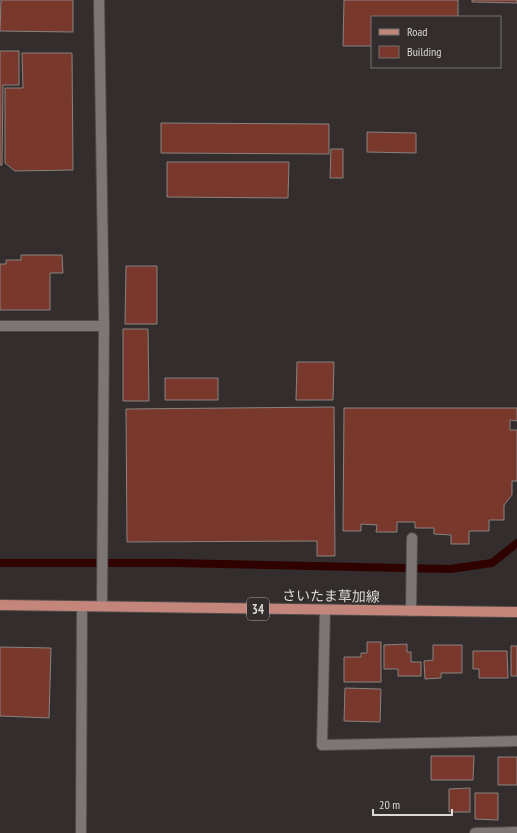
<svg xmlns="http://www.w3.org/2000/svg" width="517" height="833" font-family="'PT Sans Narrow','Noto Sans JP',sans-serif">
  <rect width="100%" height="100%" fill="#332e2d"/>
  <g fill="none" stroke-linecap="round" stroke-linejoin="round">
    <path stroke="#2f0200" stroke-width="8" d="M0,563h175l275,6 42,-6 25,-20"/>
  </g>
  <path fill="#79382c" stroke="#888381" d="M1,0h72v32l-73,-1z
    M344,0h114v17h-86v29h-29z
    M472,0h45v3l-45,-1z
    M0,51h19v34h-16l-1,80h-2z
    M22,53h50l1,117 -58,1 -10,-8v-75h18z
    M161,123l168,1v30l-168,-1z
    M367,132l49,1v20l-49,-1z
    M331,149h12v29h-13z
    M167,162h122l-1,36 -121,-1z
    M21,255h41l1,18h-13v37h-50v-46h6v-4h15z
    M126,266h31v58h-32z
    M123,329h25l1,72h-26z
    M297,362h37l-1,38h-37z
    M165,378h53v22h-53z
    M334,407l1,149h-18v-15l-190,1 -1,-133z
    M344,408h173v13l-7,-1v10h7v51h-5v14l-8,10v15h-15v11h-20v13h-18v-9l-17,-1v-6h-19v-6h-18v10h-21l1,-7 -16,-1v7h-18z
    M367,642h14v40h-37v-25h17v-4h6z
    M407,644v8h4v10h10v14h-23v-7h-14v-24z
    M433,645h29v28h-21v5l-16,1 -1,-18 9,-1z
    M511,646h6v30h-6z
    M0,647l51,1 -2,70 -49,-2z
    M473,651h34l1,27h-29v-9h-6z
    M345,688l36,1 -1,33 -36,-1z
    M431,756h43l-1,24h-42z
    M498,757h19v28h-19z
    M470,788v24h-21v-23z
    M475,793h23v27l-23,-1z"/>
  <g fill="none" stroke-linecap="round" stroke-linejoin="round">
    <defs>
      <path id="service" d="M325,610l-3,135 195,-4
        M411,611l1,-73
        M475,833l42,-1"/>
      <path id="minor" d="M99,0l5,326 -2,280
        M0,326h104
        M81,833l1,-226"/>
      <path id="primary" d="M0,605l517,7"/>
    </defs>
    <use href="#service" stroke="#514c4b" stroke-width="12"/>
    <use href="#minor" stroke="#514c4b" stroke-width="12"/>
    <use href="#primary" stroke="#514c4b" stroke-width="12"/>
    <use href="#service" stroke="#7c7675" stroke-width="10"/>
    <use href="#minor" stroke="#7c7675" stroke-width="10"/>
    <use href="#primary" stroke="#c4867a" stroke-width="10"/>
  </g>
  <g text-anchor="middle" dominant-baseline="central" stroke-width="4" stroke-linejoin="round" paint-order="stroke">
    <rect fill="#332e2d" stroke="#a9a5a4" stroke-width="1" x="247" y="598" width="22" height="22" rx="3"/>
    <g font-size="13" font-weight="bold" fill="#dbd8d7">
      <text x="258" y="609">34</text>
    </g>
    <g font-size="14" fill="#dbd8d7" stroke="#332e2d">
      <text transform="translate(331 596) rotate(1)">さいたま草加線</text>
    </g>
  </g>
  <rect x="371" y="16" width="130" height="52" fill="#332e2d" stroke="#767271"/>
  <rect x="379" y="29" width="20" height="6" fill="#c4867a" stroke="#767271"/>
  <text x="407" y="36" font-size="12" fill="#dbd8d7">Road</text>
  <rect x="379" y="46" width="20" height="12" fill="#79382c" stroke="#767271"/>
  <text x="407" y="56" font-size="12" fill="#dbd8d7">Building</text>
  <path d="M373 809v6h79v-6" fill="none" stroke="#dbd8d7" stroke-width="2"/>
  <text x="379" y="809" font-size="12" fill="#dbd8d7" stroke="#332e2d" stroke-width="3" paint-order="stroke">20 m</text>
</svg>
